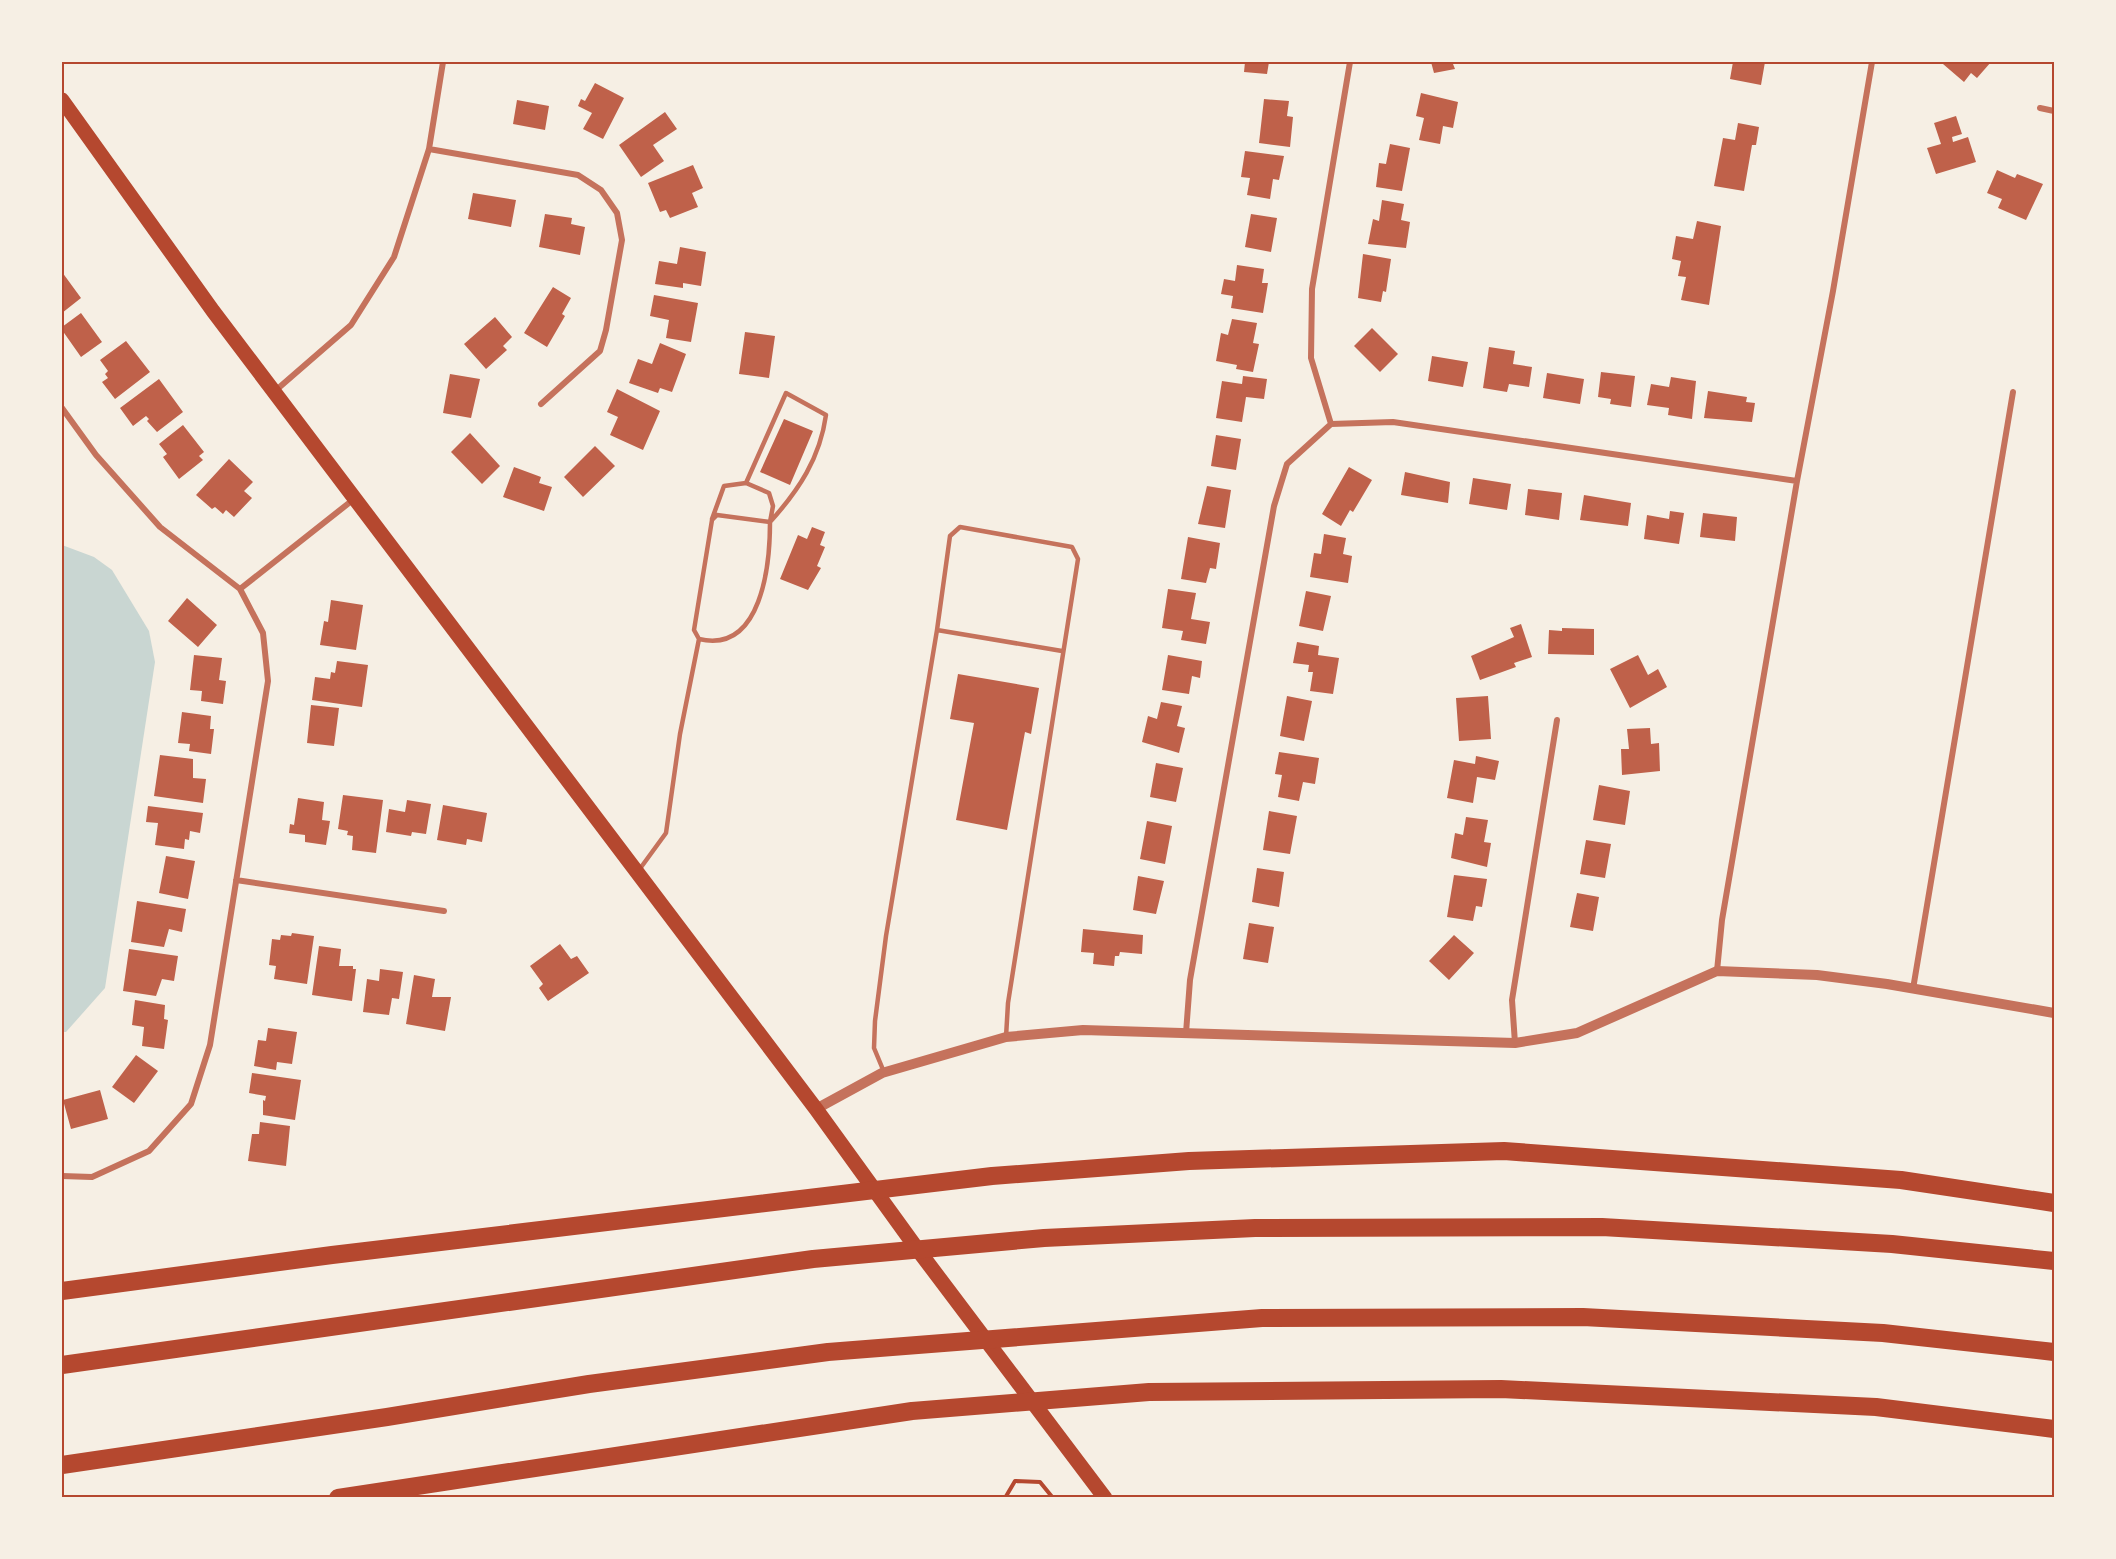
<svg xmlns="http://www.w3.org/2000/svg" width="2116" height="1559" font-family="'Nunito Sans',sans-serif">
  <rect width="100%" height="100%" fill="#f6efe4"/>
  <path fill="#c9d6d2" d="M62,545l32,12 18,13 37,61 6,31 -50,326 -39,44h-4z"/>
  <path fill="#bf614a" d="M1245,62h24l-2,12 -23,-2z
    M1431,62h28l-6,2 2,5 -21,4z
    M1733,62h32l-4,23 -31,-6z
    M1946,62h45l-14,16 -6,-5 -7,9 -21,-18z
    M595,83l29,15 -21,41 -20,-10 9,-16 -14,-7 3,-7 4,2z
    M1421,93l37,9 -5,26 -10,-2 -3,18 -21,-4 5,-22 -8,-2z
    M1264,99l25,2 -2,15 6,1 -3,30 -31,-4z
    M517,100l32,6 -4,24 -32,-6z
    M665,112l12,17 -24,16 11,16 -23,16 -22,-32z
    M1956,116l6,18 -10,3 1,5 15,-5 8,25 -40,12 -9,-26 14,-4 -7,-21z
    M1738,123l21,4 -3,18h-4l-8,46 -30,-5 9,-48 12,2z
    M1390,144l20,4 -8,43 -26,-4 3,-24 7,1z
    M1245,151l39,5 -5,24 -6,-1 -3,20 -23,-4 3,-17 -9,-1z
    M693,165l10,23 -11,5 6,14 -28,11 -4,-8 -6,2 -12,-29z
    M1997,170l18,8 2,-4 26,10 -17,36 -28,-12 4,-9 -15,-6z
    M473,193l43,7 -5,27 -43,-8z
    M1382,200l22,4 -3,16 9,2 -4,26 -38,-4 5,-25 6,2z
    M545,214l27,4 -1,6 14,3 -5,28 -41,-8z
    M1251,214l26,4 -6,34 -26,-5z
    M1697,221l24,5 -12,79 -28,-5 5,-23 -8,-1 3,-15 -9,-2 4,-23 17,3z
    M680,247l26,5 -5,34 -18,-3v5l-28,-4 4,-23 18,3z
    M1363,254l28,5 -5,33 -3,-1 -2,11 -23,-4z
    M1237,265l27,4 -2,14h6l-5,30 -32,-5 2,-12 -12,-2 3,-15 11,2z
    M62,272l19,26 -19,15z
    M553,287l18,11 -9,16 3,2 -18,31 -23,-14z
    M654,295l44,8 -7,39 -25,-4 3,-18 -19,-4z
    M81,313l21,29 -21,15 -19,-27v-3z
    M495,317l17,20 -9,9 4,4 -21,19 -22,-25z
    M1232,319l25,4 -4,20 6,1 -6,28 -17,-3 1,-4 -21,-4 5,-28 7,2z
    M1372,328l26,26 -18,18 -26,-26z
    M745,332l30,4 -6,42 -30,-4z
    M126,341l24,31 -35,27 -13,-17 6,-4 -3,-4 3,-3 -8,-11z
    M660,343l26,11 -14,38 -12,-4 -2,5 -29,-10 9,-24 14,5z
    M1489,347l26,4 -2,13 19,3 -3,20 -20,-3 -2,8 -24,-4z
    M1432,356l36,6 -5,25 -35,-6z
    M1601,372l34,4 -4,31 -21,-3 1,-5 -13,-2z
    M1547,373l37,6 -4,25 -37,-6z
    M450,374l30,5 -9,39 -28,-5z
    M1243,376l24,3 -3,20 -18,-2 -4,25 -26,-4 6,-37 20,3z
    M1671,377l25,4 -4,38 -24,-4 1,-7 -22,-3 4,-21 18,3z
    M159,379l24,33 -26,20 -10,-11 2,-2 -3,-3 -13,10 -13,-18z
    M617,389l43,22 -17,39 -33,-15 8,-18 -11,-5z
    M1708,391l39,6 -1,5 9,1 -3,19 -48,-4z
    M784,419l29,12 -23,54 -30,-13z
    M183,425l21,27 -5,4 4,4 -24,19 -16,-22 4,-3 -8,-10z
    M470,433l30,33 -18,18 -31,-32z
    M1216,435l25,4 -5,31 -25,-4z
    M595,446l20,20 -32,31 -19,-20z
    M229,459l24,23 -9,9 8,7 -18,19 -8,-7 -3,4 -8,-7 -3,2 -16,-14z
    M514,467l27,10 -2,6 13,4 -8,24 -41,-14z
    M1349,467l23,13 -19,32 -3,-2 -9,16 -19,-12z
    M1405,472l45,10 -2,21 -47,-8z
    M1473,478l38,6 -4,26 -38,-6z
    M1207,486l24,4 -6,38 -27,-4z
    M1528,489l34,4 -3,27 -34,-5z
    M1584,495l47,8 -3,23 -48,-6z
    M1670,511l14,2 -5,31 -35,-5 3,-24 22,4z
    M1703,513l34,4 -2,24 -35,-4z
    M812,527l13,5 -5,13 5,2 -8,19 4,2 -13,22 -28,-11 18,-44 9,4z
    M1324,534l22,4 -3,16 9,2 -4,27 -38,-6 4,-24 7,1z
    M1188,537l32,6 -4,26 -6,-1 -4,15 -25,-4z
    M1168,589l28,4 -5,26 19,3 -4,22 -25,-4 2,-9 -21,-3z
    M1306,591l25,5 -8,35 -24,-5z
    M187,598l30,27 -19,22 -30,-26z
    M331,600l32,5 -7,45 -36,-5 4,-24 4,1z
    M1521,624l11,33 -18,6 2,4 -36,13 -9,-24 43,-19 -4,-9z
    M1562,628l32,1v26l-46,-1 1,-24 13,1z
    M1297,642l22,4 -1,9 21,3 -6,36 -23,-3 3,-19h-5l1,-7 -16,-2z
    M194,655l28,3 -3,22 7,1 -3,23 -22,-3 1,-10 -12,-1z
    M1168,655l34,6 -2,17 -8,-2 -3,18 -27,-4z
    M1638,655l10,20 10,-6 9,18 -37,21 -20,-39z
    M337,661l31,4 -6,42 -50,-7 3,-23 15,2 1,-7 4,1z
    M958,674l81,14 -8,46 -6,-2 -18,98 -51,-10 18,-97 -24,-4z
    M1287,696l25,5 -8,40 -24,-5z
    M1488,696l3,43 -32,2 -3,-43z
    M1161,702l21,4 -5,20 8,2 -6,25 -37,-11 6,-26 9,3z
    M311,705l28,3 -5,38 -27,-3z
    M182,712l29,4 -1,13h4l-3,25 -22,-3 1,-7 -12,-1z
    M1650,728l1,16 8,-1 1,28 -38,4 -1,-26h8l-2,-20z
    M1279,752l40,6 -4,26 -12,-2 -4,19 -21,-4 4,-22 -7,-1z
    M160,755l33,4v19l13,1 -3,24 -49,-7z
    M1476,756l23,5 -4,19 -18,-3 -4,26 -26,-5 7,-38 21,4z
    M1156,763l27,5 -7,34 -26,-5z
    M1599,785l31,6 -5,34 -32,-5z
    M343,795l40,5 -7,53 -24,-3 1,-14 -6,-1 1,-4 -10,-2z
    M298,798l26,4 -2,18 8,1 -4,24 -21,-3v-7l-16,-2 1,-9 4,1z
    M407,800l24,4 -5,30 -14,-2 -1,4 -25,-4 3,-23 16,3z
    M443,805l44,8 -5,29 -15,-3 -1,6 -29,-5z
    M148,806l55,7 -3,20 -10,-2 -1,9 -4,-1 -1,10 -29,-4 3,-22 -12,-1z
    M1269,811l28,5 -7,38 -27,-4z
    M1466,817l22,3 -4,22 7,1 -4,24 -36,-9 4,-25 8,2z
    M1147,821l25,5 -7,38 -25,-5z
    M1586,840l25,4 -6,34 -25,-4z
    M166,856l29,5 -7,38 -29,-6z
    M1257,868l27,4 -5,35 -27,-5z
    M1454,875l33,4 -5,28 -6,-1 -3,15 -26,-4z
    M1138,876l26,5 -8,33 -23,-4z
    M1577,893l22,4 -6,34 -23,-4z
    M137,901l49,8 -4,23 -13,-3 -5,18 -33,-5z
    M1249,923l25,4 -6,36 -25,-4z
    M1083,929l60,6 -1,19 -22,-2 -1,4h-4l-1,10 -21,-2 1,-11 -13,-1z
    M292,933l22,3 -7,48 -33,-5 2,-13 -7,-1 3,-26 8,1 1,-5 10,1z
    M1454,935l20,18 -25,27 -20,-19z
    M560,944l11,15 6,-3 12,17 -41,28 -9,-13 4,-4 -13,-18z
    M319,946l22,3 -2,17h14v3h3l-4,32 -40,-6z
    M129,949l49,7 -4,25 -12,-2 -6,17 -33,-5z
    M380,969l23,3 -4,27 -7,-1 -3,17 -26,-3 4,-33 12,2z
    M414,975l21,4 -3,18h19l-6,34 -39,-7z
    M135,1000l30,5 -1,14 4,1 -4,29 -22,-3 2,-19 -12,-2z
    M268,1028l29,4 -5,32 -15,-2 -1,8 -22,-4 4,-26 8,1z
    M136,1055l22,16 -24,32 -22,-16z
    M252,1073l49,7 -6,40 -32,-5v-15l2,1 1,-5 -17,-3z
    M100,1090l8,29 -37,10 -8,-29z
    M260,1122l30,4 -4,40 -38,-5 4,-27h7z"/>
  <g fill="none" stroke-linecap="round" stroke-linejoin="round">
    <path stroke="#b5482f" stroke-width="4" d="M1005,1498l10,-17 25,1 13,16"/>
    <path stroke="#c5725c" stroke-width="4.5" d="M746,483l40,-90 40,22c-6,43 -27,75 -56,107
      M712,519l12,-33 22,-3 23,10 4,13 -3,16
      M937,630l13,-94 10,-9 112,20 6,12 -70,444 -2,34
      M639,870l27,-37 14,-99 19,-95c63,15 71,-75 71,-117l-53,-7 -5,5 -18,110 5,9
      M884,1072l-10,-24 1,-27 11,-85 51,-306 125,21"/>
    <path stroke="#c5725c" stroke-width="6" d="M2040,108l14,3
      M429,149l149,26 23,15 16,23 5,27 -16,90 -6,21 -59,53
      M275,391l76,-66 43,-68 35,-108 14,-87
      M62,408l34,47 64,72 80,62 23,44 5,48 -58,364 -19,59 -42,47 -57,26 -30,-1
      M1331,424l62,-2 404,59
      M1331,424l-20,-66 1,-69 38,-227
      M240,589l114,-90
      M236,880l208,31
      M1717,971l5,-51 75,-439 36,-190 39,-229
      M1913,989l100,-597
      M1186,1033l4,-53 84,-474 13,-42 44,-40
      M1515,1043l-3,-43 45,-280"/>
    <path stroke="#c5725c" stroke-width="10" d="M816,1109l66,-36 124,-36 77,-7 432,13 62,-10 140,-62 100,4 70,9 167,29"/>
    <path stroke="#b5482f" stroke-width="15" d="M62,100l151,211 603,798 99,137 190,252"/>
    <path stroke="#b5482f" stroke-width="18" d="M62,1291l270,-36 660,-79 197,-15 315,-10 397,29 153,23
      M62,1365l751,-106 231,-21 211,-10 347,-1 290,17 162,17
      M62,1465l325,-48 202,-33 239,-32 434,-34 321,-1 300,16 171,19
      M338,1498l574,-87 237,-19 352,-3 375,18 178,22"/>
  </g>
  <rect width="2116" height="1559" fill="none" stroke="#f6efe4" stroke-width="126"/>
  <rect x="63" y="63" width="1990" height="1433" fill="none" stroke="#b5482f" stroke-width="2"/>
</svg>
